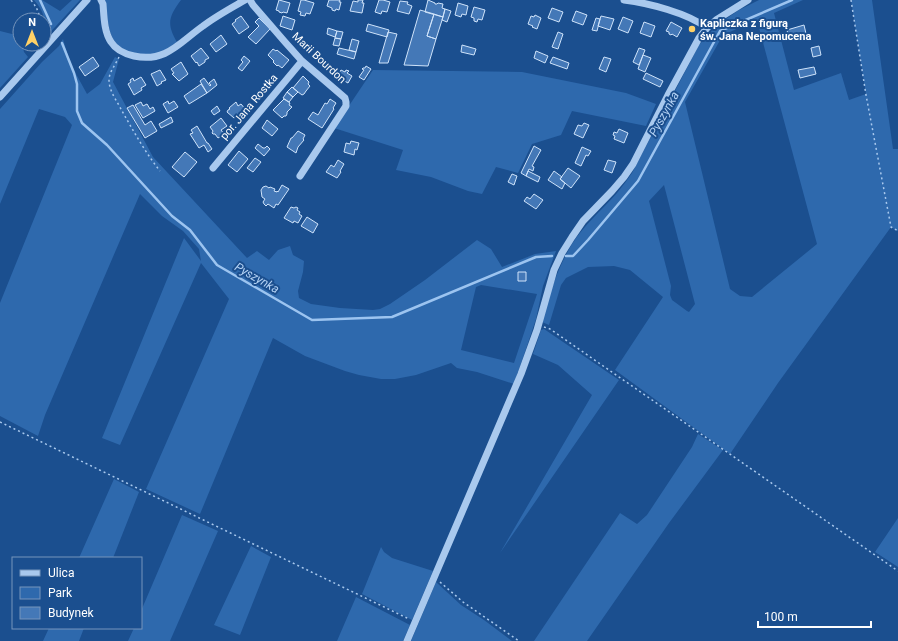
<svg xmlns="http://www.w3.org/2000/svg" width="898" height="641" font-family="Roboto,sans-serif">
  <rect width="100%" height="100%" fill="#1b4f8f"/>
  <path fill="#2e69ad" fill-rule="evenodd" d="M34,0h8l18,11 12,-11h8l-36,39c0,-18 3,-24 -10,-39z
    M105,0h76c-12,16 -15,24 -4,42 -6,4 -12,9 -19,11 -16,5 -39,1 -46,-16 -4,-9 -6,-27 -7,-37z
    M759,0h44l-29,13 20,77 47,-17 8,27 17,-6 -15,-94h21l21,149h5v82l-7,-4 -113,156 -48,71 -115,-84 48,-73 -33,-27 -16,-4 -26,1 -22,11 -5,7 -12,40 -7,-3c7,-27 15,-53 30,-78 12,-19 30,-34 45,-51 5,-6 10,-13 15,-20l67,-128 18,-20 22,-15zM757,20l60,224 -65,53 -12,-1 -10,-7 -45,-187 38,-67zM664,185l31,119 -6,8 -2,-1 -15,-11 -2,-5 1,-9 -22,-85z
    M0,31l20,5v8h5l-2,4 1,4 4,5 -28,31z
    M63,39l7,24 17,31 13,-10 15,-27 4,2 -6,23 40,75 94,101 10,-7 12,9 9,-10 12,-4 3,9 11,6 -1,11 -5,19 1,7 12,6 29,4 33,2 7,-1 10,-5 35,-24 52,-40 14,9 11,18 33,-13 21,-3 -13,35 -7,33 -8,24 -14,41 -37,-12 -20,-4 -6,-5 -35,12 -21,4h-14l-22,-4 -14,-4 -40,-15 -32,-18 -73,176 -54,-25 83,-190 -28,-36 -81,182 -18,-7 82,-200 17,23 -2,-12 -16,-18 -21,-15 -22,-22 -95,221 -7,21 -38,-20v-113l72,-178 -7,-8 -26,-8 -39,95v-95l42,-47 17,-16zM481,285l56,9 -23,69 -53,-13 15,-63z
    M373,70l149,2 104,21 30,11 -10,22 -74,-15 -11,24 -29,9 -14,29 -22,-6 -14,27 -14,-3 -37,-14 -35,-7 7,-20 -69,-22z
    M544,329l75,51 -119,173 92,-158 -34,-30 -25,-11 8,-24z
    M698,434l25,16 -54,73 -82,118h-53l86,-128 17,11 10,-9 45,-68z
    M114,479l25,13 -26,66h-34z
    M182,515l36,16 -48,110h-42l6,-13h7v-17z
    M898,518v49l-23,-15z
    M251,546l20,11 -31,78 -26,-10z
    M381,547l3,5 8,6 41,13 -21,49 -50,-26z
    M436,582l25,23 23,15 28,21h-101z
    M356,597l54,28 -7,16h-66z
    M49,628h35l-5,13h-36z"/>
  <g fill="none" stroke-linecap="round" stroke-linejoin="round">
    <path stroke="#9cc4f0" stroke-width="2.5" d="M40,0l11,24
      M62,43l12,30 3,11v27l5,12 25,22 65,71 18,14 27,35 95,55 80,-3 144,-60 16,-1
      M566,256h7l15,-16 50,-59 82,-150 72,-31"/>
  </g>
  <path fill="#4478b7" stroke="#cfe3fa" d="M279,0l11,3 -3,10 -4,-1 -1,1 -3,-1v-1l-3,-1z
    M301,0h3l10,3 -4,11 -4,-1 -1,3 -5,-1 1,-3 -3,-1z
    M329,0h11l-1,2h2l-2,8 -3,-1 -1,2 -3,-1v-2l-5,-2z
    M358,0h5l-1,3h2l-2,10 -12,-2 3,-10 5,1z
    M379,0h4l7,2 -3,10 -5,-1 -1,3 -6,-2z
    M428,0l7,3v1h2l1,-1 5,1 -1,4 3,1 -2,8 -18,-5z
    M400,1l8,1 -1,2 5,2 -3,8 -12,-3z
    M458,3l10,3 -2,9 -4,-1 -1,3 -6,-2z
    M474,7l11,3 -3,10 -4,-1 -1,3 -3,-1v-3l-3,-1z
    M552,8l11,4 -4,10 -11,-4z
    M445,9l6,2 -4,11 -5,-2z
    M420,10l14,4 -7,22 9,3 -8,27 -24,-1z
    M576,11l11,4 -4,10 -11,-4z
    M434,14l9,3 -7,22 -9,-3z
    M535,15l6,3 -4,11 -5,-2 1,-1 -5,-2 3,-8 3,1z
    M241,16l8,11 -10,7 -7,-10 4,-3 -1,-1z
    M283,16l12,4 -3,10 -12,-4z
    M601,16l13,3 -4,11 -12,-4z
    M623,17l10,4 -5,12 -10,-4z
    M259,18l11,11 -14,15 -8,-7 11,-11 -4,-4z
    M596,18l4,1 -3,12 -5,-1z
    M644,22l11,4 -4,11 -11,-4z
    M671,22l11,6 -5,9 -5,-3 -1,1 -2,-1v-2l-3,-1z
    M368,24l21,6 -2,7 -21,-6z
    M804,25l3,13 -8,2 -1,-3 -9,3 -2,-10z
    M328,28l9,3 -2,6 -8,-3z
    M337,31l6,1 -2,7 -6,-1z
    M388,32l9,2 -9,29h-9z
    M558,32l5,2 -5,15 -6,-2z
    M221,35l6,9 -11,8 -6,-8z
    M335,38l6,1 -2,7 -6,-1z
    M352,39l7,2 -3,11 -7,-2z
    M462,45l14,4 -2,6 -13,-3z
    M819,46l2,9 -8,2 -2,-9z
    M201,48l8,10 -4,2v2l-6,4 -2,-4 -1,1 -5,-7z
    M339,48l17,4 -2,7 -17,-5z
    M639,48l6,2 -6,15 -6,-3z
    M273,49l3,2 1,-1 12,10 -7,8 -4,-3 -1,1 -4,-4 1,-1 -6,-6z
    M536,51l12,5 -3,7 -11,-5z
    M643,55l8,3 -6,14 -7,-3z
    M244,56l6,5 -8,10 -4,-3 5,-6 -2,-2z
    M93,57l6,9 -14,10 -6,-9z
    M553,57l16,6 -2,6 -17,-6z
    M604,57l7,2 -5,13 -7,-3z
    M181,62l7,12 -9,7 -7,-7 2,-1 -3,-4z
    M366,66l5,3 -7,11 -5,-3 5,-7 -2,-1 1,-1h2z
    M814,67l2,7 -16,4 -2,-8z
    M160,70l6,10 -5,2 1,1 -5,3 -6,-12z
    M341,70l4,2 1,-2 3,1 -2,2 5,3 -4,7 -7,-4 -1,1 -4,-2z
    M646,73l17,8 -3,6 -17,-8z
    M303,76l6,6 -1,2 2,2 -4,5 -2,3 -2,1 -9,-7z
    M141,77l5,8 -5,3 1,2 -8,5 -6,-11 3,-2 -1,-2 3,-2 1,3z
    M204,78l6,8 1,-1 -2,-2 5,-4 3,6 -10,8 -7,-12z
    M201,84l6,9 -18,11 -5,-8z
    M292,87l6,5 -5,5 -6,-5z
    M287,92l6,5 -4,5 -6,-4z
    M284,99l6,4 -1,2 3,2 -5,5v2l-1,2h-2l-2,2 -9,-8z
    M330,99l6,4 -3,5 1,1 -12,19 -14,-9 5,-7 5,3 7,-12 2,1z
    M168,101l1,3 5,-3 4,6 -10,6 -5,-9z
    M141,102l2,4 4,-2 3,5 3,-2 2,4 -12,7 -8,-13z
    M236,102l2,4 3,-2 5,6 -3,2h-1l-8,6 -7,-6 1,-2 2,-1 -1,-1z
    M133,105l12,20 6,-4 6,10 -12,7 -18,-30z
    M217,106l3,5 -6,4 -3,-4z
    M171,117l2,5 -12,6 -2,-4z
    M221,118l6,8 -6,4 3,4 -6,4 -3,-4h-2l-1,-1 1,-2 -3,-4z
    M267,120l11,9 -6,7 -10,-8z
    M584,123l5,2 -6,13 -9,-4 4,-9 4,1z
    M197,126l10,17h1l4,6 -4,3 -4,-7 -5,3 -9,-14 3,-1 -2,-3z
    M619,129l9,4 -4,10 -10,-4 1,-3 -2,-1 1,-3 3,1z
    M298,131l7,4 -2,4 1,1 -6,7 -2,6 -9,-6 4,-9h1z
    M351,141l8,2 -2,7 -2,-1 -1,6 -10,-3 2,-9 4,1z
    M258,144l5,4h2l2,-2 3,3 -6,7 -9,-8z
    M534,146l7,4 -9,16 2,1 -1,4 -4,-2 -3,7 -5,-3z
    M582,147l9,4 -3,5 -2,-1 -5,11 -6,-3z
    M239,151l9,8 -11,13 -9,-7z
    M185,152l12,10 -13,15 -12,-10z
    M255,158l6,4 -8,10 -6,-4z
    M338,160l6,4 -4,7 1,1 -4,6 -11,-6 5,-7 3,2z
    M608,160l8,2 -4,11 -8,-3z
    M568,168l12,8 -9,12 -11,-9z
    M528,171l12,6 -2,5 -12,-6z
    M554,171l8,6 -2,2 5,4 -3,6 -14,-9z
    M512,174l5,2 -3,9 -6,-3z
    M282,185l7,4 -11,16 -2,-1 -2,4 -6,-4 -2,2 -2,-2 -1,-2 2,-3 -3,-2 -1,-7 2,-3 3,-1 3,2 1,-1 5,2 -1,2 3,1v-1l1,1z
    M534,194l9,6 -7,9 -12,-8 3,-4 3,2z
    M291,207l3,1 2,-1 2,1 -1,2 3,2 -1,2 3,2 -4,7 -4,-2 -1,2 -9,-5z
    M307,217l11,7 -5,9 -12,-7z
    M518,272h8v9h-8z"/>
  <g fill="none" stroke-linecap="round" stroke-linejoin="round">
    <path stroke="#a9c9ee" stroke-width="1.5" stroke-dasharray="2 3" stroke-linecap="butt" d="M31,0c5,7 8,11 9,20
      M851,0l15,95 25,132 7,4
      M29,44c-2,3 -2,6 0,9
      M119,57c-3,7 -10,15 -10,23 0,11 8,21 13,31 12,21 23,41 38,60
      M544,327l6,2 348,242
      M0,422l409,197
      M440,582l23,20 56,39"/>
    <path stroke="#a9c9ee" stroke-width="7" d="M101,0l2,4c1,12 1,28 8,38 5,8 14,12 23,14 32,7 46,-14 69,-30 13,-10 28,-18 42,-26
      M250,0l3,5 32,37 17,19 43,37 1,4v4l-46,70
      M624,0c24,3 64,13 83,28
      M0,97l87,-97
      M213,168l89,-107
      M407,641l114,-267 16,-44 17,-60 8,-17 10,-16 11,-16 29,-30 12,-14 9,-13 35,-69 31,-57 8,-10 9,-8 32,-20"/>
  </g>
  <circle fill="#ffd166" stroke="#1b4f8f" stroke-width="1.5" cx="692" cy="29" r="4"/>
  <g text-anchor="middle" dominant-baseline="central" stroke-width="4" stroke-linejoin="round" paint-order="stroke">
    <g font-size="11" font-weight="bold" fill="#fff" stroke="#1b4f8f" text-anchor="start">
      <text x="700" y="23">Kapliczka z figurą<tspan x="700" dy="13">św. Jana Nepomucena</tspan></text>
    </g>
    <g font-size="11" fill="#fff" stroke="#1b4f8f">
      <text transform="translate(319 58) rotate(43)">Marii Bourdon</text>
      <text transform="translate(249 107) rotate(-50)">por. Jana Rostka</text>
    </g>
    <g font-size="12" font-style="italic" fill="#b5d3f5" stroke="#1b4f8f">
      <text transform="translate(664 114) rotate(-61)">Pyszynka</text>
      <text transform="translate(257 278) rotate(30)">Pyszynka</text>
    </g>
  </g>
  <rect x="12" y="557" width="130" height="72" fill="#1b4f8f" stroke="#7695bc"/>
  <rect x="20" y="570" width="20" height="6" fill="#a9c9ee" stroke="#7695bc"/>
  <text x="48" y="577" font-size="12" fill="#ffffff">Ulica</text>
  <rect x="20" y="587" width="20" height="12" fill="#2e69ad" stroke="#7695bc"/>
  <text x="48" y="597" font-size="12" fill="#ffffff">Park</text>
  <rect x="20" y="607" width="20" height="12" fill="#4478b7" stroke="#7695bc"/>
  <text x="48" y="617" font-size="12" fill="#ffffff">Budynek</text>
  <g transform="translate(32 32)"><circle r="19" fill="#1b4f8f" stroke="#7695bc"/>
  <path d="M0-3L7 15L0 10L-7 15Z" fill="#ffd166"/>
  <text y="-6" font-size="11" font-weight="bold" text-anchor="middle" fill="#ffffff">N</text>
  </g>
  <path d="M758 621v6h113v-6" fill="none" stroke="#ffffff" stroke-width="2"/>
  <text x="764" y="621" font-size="12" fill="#ffffff" stroke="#1b4f8f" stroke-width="3" paint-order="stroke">100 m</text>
</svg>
